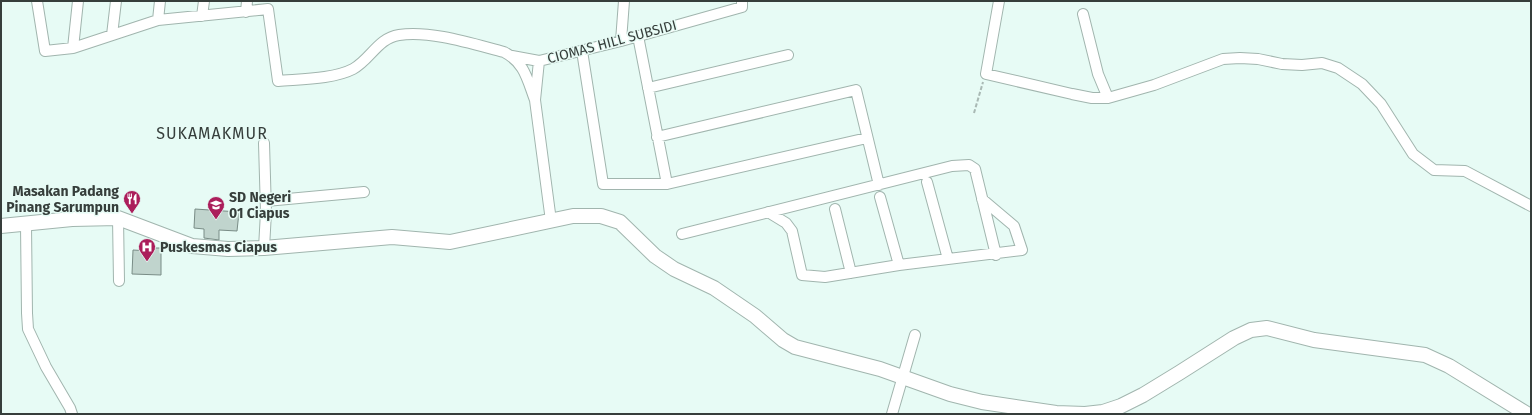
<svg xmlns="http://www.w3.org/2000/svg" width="1532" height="415" font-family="'Fira Sans',sans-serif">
  <rect width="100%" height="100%" fill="#e7fbf5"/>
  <path fill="#c0d4cd" stroke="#798c86" d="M195,209l44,3 -2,19 -18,-1v10l-15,-2v-9l-10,-1z
    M150,248h11v27l-29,-1 1,-24 17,1z"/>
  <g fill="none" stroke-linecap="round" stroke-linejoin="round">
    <defs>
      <path id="street" d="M37,1l8,50 28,-3 85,-28 110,-11 10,72c22,-2 56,-2 75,-12 17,-9 25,-31 46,-34 31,-5 74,9 105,17 21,11 23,27 31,48
        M999,1l-13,73 86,20 20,4h16l46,-13 69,-26 17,-1 18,1 24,5 20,1 20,-2 16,5 24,16 19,20 32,50 21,16 31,1 66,35
        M246,12l1,-11
        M1083,14l15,60 10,24
        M202,16l2,-15
        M158,20l2,-19
        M112,35l4,-34
        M638,36l29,148
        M621,41l3,-40
        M73,48l5,-47
        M582,51l21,133h64l200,-46
        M512,56l27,5 82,-20 121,-34v-6
        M539,61l-4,39 16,121
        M648,88l140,-33
        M657,137l199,-47 23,95
        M264,143l2,69 -2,36
        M927,182l21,77
        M880,197l19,68
        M266,201l98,-9
        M835,209l16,64
        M768,212l18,11 6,8 10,44 23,2 74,-12 123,-15 -8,-24 -32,-27
        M118,218l1,63
        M26,225l1,88 1,16 18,38 24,41 2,6
        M682,234l270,-68 17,-1 6,4 21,86
        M892,414l23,-79"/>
      <path id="secondary" d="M1,226l71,-7 46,-1 74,28 36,3 36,-1 128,-11 58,5 123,-26h28l19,6 35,34 19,13 40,19 41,28 28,24 12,7 85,22 70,25 32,8 74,11 29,1 18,-2 18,-6 22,-11 36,-22 55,-35 17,-8 16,-2 47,12 111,15 24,11 78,48"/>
    </defs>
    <use href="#street" stroke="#a1b5ae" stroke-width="12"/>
    <use href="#secondary" stroke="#a1b5ae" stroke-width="16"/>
    <path stroke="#a9b9b4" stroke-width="2" stroke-dasharray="4 2" stroke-linecap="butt" d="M974,113l9,-31"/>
    <use href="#street" stroke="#fff" stroke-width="10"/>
    <use href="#secondary" stroke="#fff" stroke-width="14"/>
  </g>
  <defs>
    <symbol id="restaurant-pin" viewBox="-11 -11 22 30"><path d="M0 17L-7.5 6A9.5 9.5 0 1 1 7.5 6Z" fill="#ab1e5b" stroke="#e7fbf5"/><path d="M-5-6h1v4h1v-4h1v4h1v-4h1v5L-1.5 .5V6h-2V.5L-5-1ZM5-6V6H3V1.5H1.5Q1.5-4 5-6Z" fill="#fff"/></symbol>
    <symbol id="school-pin" viewBox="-11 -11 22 30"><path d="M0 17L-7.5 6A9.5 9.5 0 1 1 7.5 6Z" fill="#ab1e5b" stroke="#e7fbf5"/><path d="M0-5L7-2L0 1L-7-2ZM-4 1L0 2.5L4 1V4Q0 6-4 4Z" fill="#fff"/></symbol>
    <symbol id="hospital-pin" viewBox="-11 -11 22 30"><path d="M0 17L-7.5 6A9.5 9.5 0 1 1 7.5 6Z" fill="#ab1e5b" stroke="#e7fbf5"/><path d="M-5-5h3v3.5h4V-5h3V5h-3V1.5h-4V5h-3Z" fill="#fff"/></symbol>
  </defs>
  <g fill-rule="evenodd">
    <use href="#restaurant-pin" x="122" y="189" width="20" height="27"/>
    <use href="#school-pin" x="206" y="195" width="20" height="27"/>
    <use href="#hospital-pin" x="137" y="237" width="20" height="27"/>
  </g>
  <g text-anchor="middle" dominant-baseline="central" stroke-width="3" stroke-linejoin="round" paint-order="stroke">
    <g font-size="14" fill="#363e3b" stroke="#e7fbf5">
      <text transform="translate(612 42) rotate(-15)">CIOMAS HILL SUBSIDI</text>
    </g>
    <g font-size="14" font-weight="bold" fill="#363e3b" stroke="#e7fbf5" text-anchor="start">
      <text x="119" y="191" text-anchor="end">Masakan Padang<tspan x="119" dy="16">Pinang Sarumpun</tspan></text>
      <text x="229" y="197">SD Negeri<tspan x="229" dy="16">01 Ciapus</tspan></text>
      <text x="160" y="247">Puskesmas Ciapus</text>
    </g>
    <g font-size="16" letter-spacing="1" fill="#363e3b" stroke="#e7fbf5">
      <text x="212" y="133">SUKAMAKMUR</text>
    </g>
  </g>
  <rect width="1532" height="415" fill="none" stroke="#363e3b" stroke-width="4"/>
</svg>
